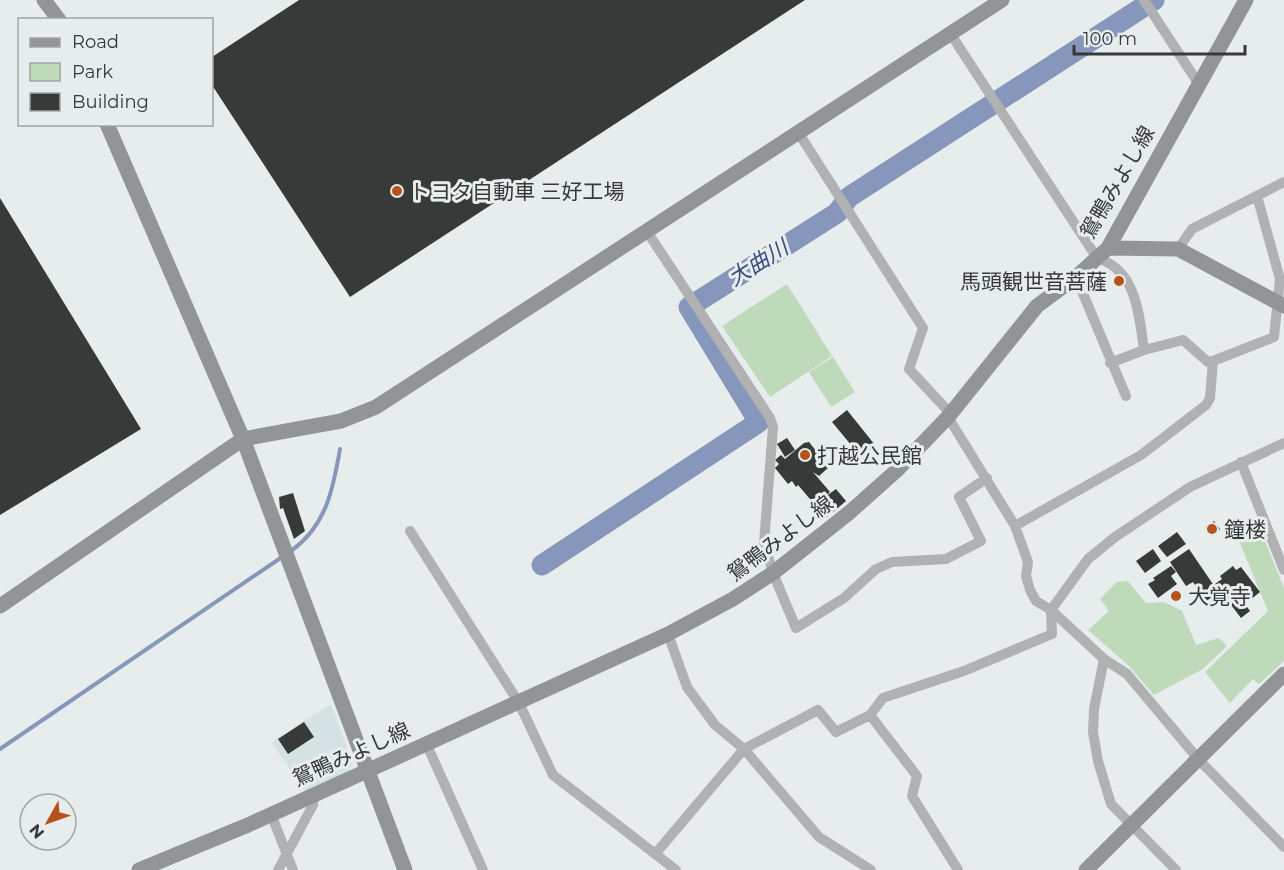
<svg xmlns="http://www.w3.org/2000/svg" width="1284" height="870" font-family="Montserrat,'Noto Sans JP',sans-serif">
  <rect width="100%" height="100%" fill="#e7eded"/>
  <path fill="#d4e2e4" d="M331,704l22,59 -6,11 -41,19 -35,-51z"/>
  <path fill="#bedaba" d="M787,284l45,72 -62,41 -48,-71z
    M833,357l22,35 -24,15 -22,-35z
    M1261,531l23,57v73l-25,23 -6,-5 -23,24 -25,-31 63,-61 -29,-70 8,-6z
    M1128,581l18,22 18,-1 18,9 14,34 23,-7 8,8 -24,23 -49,26 -26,-30 -40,-35 21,-19 -9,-12 17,-17z"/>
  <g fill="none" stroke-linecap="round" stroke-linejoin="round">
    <path stroke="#8796bb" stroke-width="4" d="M291,551c35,-25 42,-61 49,-102
      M0,749l282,-192"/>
    <path stroke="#8796bb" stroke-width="21" d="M542,565l217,-143 -70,-115 148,-94 12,-16 305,-197"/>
  </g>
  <path fill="#363a38" d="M299,0h506l-455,297 -138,-212v-28z
    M0,198l141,231 -141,86z
    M847,410l28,35 -14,12 -29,-35z
    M787,438l8,12 -10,7 -8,-13z
    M809,442l20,25 -10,9 -6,-4 17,20 -8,7 14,-10 10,12 -20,17 -28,-33 -2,2 -4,-6 -4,3 -13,-16 4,-4 -4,-4 6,-5 4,4 19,-16z
    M293,493l12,38 -11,8 -11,-31 -3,1 -1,-12z
    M1214,521l6,8 -9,7 -6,-8z
    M1177,532l9,12 -19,13 -9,-11z
    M1153,549l8,12 -16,12 -9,-12z
    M1189,549l30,44 -13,8 -13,-19 -7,4 -16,-24z
    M1171,566l5,6 -5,4 6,8 -19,14 -10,-14 7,-4 -2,-2z
    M1233,566l3,4 5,-3 19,25 -15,12 5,7 -9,7 -26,-34 7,-5 -2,-3z
    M304,722l10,15 -26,17 -10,-15z"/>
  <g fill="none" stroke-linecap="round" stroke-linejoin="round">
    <path stroke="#b0b1b2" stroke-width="10" d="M1144,0l54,83
      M950,33l147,225c40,12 42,57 47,92l-34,13
      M798,132l125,196 -14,41 41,44
      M646,230l124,188 3,9 -9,116 9,30 23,55 48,-30 32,-29 16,-7 54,-3 35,-18 -22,-44 28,-19
      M1178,249l14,-20 92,-47
      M1076,277l50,119
      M1144,350l39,-10 25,22 5,-1
      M948,417l67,109 13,36 -2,14 4,14 6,11 15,9 53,49 23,15 72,86 85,87
      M1241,462l43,108
      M1015,526l126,-71 65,-50 4,-7 3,-37 61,-24 6,-58 -23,-83
      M410,531l109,172 34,72 123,95
      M668,634l19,53 28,38 29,24 75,88 52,33
      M1104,659l-10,50 -1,23 5,29 13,43 65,66
      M870,715l47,61 -5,20 46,74
      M426,743l57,127
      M271,814l22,56
      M656,853l88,-104 74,-39 18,22 34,-17 13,-17 81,-27 88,-37 -1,-24 37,-51 27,-22 75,-50 94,-44
      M278,870l35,-65 1,-12"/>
    <path stroke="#929597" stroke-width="15" d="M44,0l15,20
      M107,124l136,315 162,431
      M1108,248l70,1 106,57
      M0,606l243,-167 98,-18 35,-14 626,-407
      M139,870l109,-45 420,-191 65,-35 40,-26 77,-61 46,-41 52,-54 89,-111 39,-29 32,-29 138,-248
      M1086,870l198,-196"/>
  </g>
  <g fill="#b6531a" stroke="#e7eded" stroke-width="2">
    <circle cx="397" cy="191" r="6"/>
    <circle cx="1119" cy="281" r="6"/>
    <circle cx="805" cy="455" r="6"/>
    <circle cx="1212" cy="529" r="6"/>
    <circle cx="1176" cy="596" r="6"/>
  </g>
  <g text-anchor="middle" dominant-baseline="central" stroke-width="6" stroke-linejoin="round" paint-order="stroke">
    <g font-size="21" fill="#373939" stroke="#e7eded">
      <text transform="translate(1117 182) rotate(-60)">鴛鴨みよし線</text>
      <text transform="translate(780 538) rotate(-37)">鴛鴨みよし線</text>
      <text transform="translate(351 754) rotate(-24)">鴛鴨みよし線</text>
    </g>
    <g font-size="21" fill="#373939" stroke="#e7eded" text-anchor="start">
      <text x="409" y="191">トヨタ自動車 三好工場</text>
      <text x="1107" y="281" text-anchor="end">馬頭観世音菩薩</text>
      <text x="817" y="455">打越公民館</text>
      <text x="1224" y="529">鐘楼</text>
      <text x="1188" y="596">大覚寺</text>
    </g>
    <g font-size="22" font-style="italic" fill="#3c4e81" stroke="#e7eded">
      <text transform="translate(758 263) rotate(-32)">大曲川</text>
    </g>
  </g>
  <rect x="18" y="18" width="195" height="108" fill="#e7eded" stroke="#a1a5a5" stroke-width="1.5"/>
  <rect x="30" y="38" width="30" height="9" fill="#929597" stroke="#a1a5a5" stroke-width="1.5"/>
  <text x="72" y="48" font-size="18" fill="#373939">Road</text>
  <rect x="30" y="63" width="30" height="18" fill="#bedaba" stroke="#a1a5a5" stroke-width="1.5"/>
  <text x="72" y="78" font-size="18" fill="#373939">Park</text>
  <rect x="30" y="93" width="30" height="18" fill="#363a38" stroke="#a1a5a5" stroke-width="1.5"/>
  <text x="72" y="108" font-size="18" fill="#373939">Building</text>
  <g transform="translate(48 822) rotate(230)"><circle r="28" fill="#e7eded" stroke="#a1a5a5" stroke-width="1.5"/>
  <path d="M0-4.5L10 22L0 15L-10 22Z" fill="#b6531a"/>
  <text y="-9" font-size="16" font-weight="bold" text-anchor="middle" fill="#373939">N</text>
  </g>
  <path d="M1074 45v9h171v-9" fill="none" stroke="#373939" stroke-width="3"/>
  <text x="1083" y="45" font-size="18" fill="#373939" stroke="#e7eded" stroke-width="4.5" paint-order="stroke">100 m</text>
</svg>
